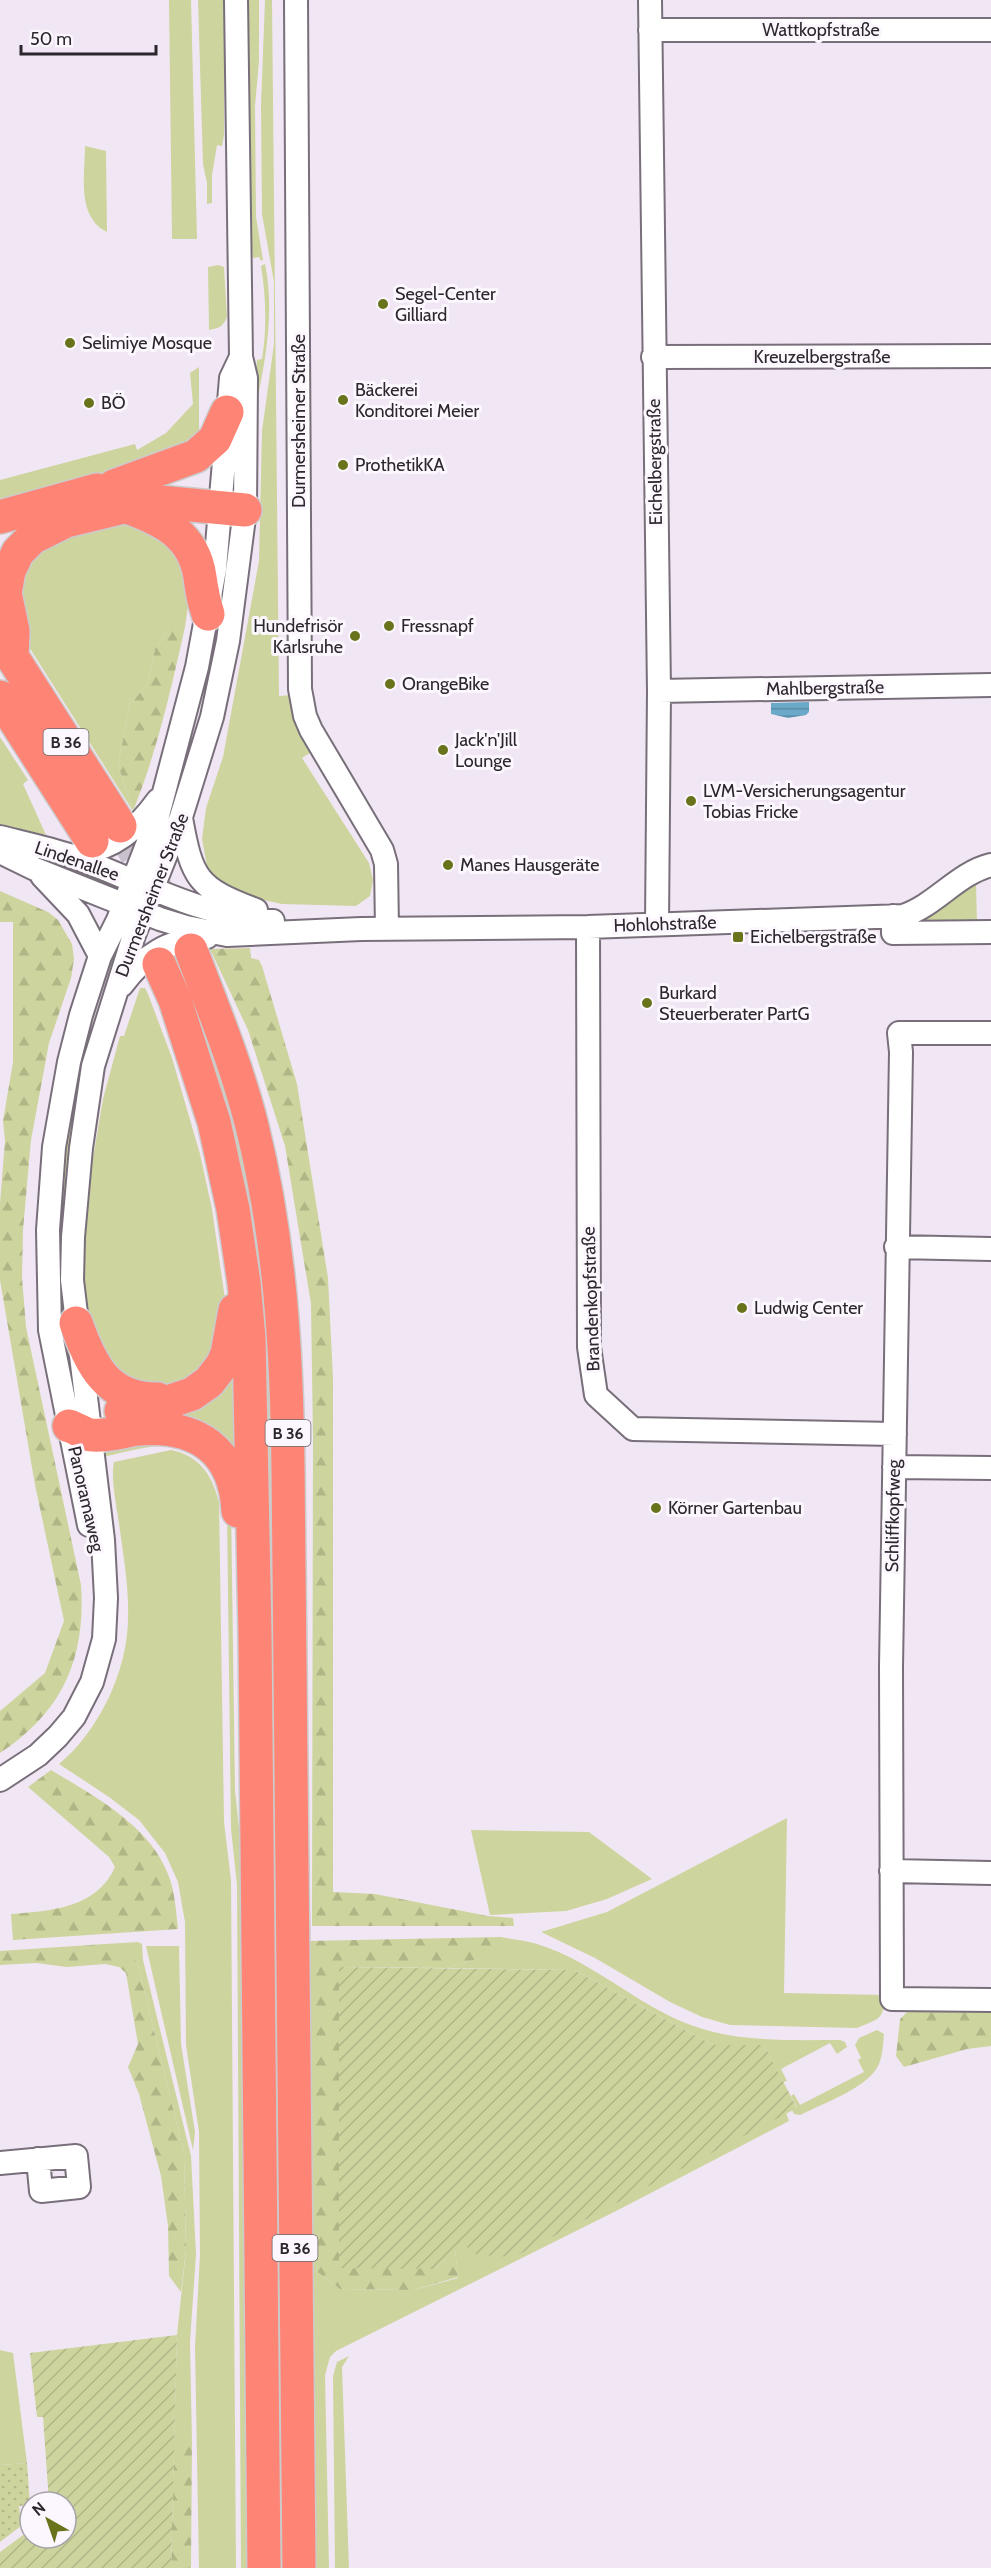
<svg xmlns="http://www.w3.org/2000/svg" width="991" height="2568" font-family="Cabin,sans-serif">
  <defs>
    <pattern id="forest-firs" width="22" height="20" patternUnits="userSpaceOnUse" patternTransform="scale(1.5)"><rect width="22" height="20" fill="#ced49d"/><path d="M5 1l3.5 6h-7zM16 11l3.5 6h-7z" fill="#b1b687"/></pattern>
    <pattern id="park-dots" width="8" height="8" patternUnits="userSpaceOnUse" patternTransform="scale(1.5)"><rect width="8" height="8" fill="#ced49d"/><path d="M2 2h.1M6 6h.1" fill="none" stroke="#b1b687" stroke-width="1.8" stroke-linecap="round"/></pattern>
    <pattern id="garden-furrows" width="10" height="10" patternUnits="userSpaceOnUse" patternTransform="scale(1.5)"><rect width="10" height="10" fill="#ced49d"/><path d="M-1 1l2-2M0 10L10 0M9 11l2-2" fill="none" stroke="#b1b687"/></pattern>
    <pattern id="water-rules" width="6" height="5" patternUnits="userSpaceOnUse" patternTransform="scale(1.5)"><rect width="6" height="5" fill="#6ba9c9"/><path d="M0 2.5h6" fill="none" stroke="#588aa3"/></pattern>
  </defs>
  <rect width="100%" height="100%" fill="#f1e7f4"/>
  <path fill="#ced49d" d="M169,0h22l6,239h-25z
    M198,0h26v135l-2,11 -5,-1 -5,30v28l-5,1v-21l-4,-19z
    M248,0h11v61l-4,45 1,111 7,43 -2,1 -2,-4 -6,1 -3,-28z
    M265,0h7l7,696 13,-1 21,56 -11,7 67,105 4,17 -3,16 -14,10 -74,-2 -32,-7 -35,-20 -8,-11 -5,-27 4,-31 17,-51 36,-196 3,-130 12,-87v-62l-12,-68 -1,-109z
    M85,146l21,5 1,81c-31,-15 -22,-58 -22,-86z
    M265,264c11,54 -2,108 -13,161l5,-65 5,-1c5,-30 4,-63 -1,-93z
    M218,265l6,2 3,50c-4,10 -8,11 -18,13l-1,-63z
    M199,367v67l-11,18 -188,57v-29l135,-36 2,6 29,-17 27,-29 -3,-31z
    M131,518l28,11 33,49 -7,49h-15l-15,22 -8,36 -17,19 -12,61 15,46 -111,-175 -5,-59 14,-22 36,-22z
    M0,737l28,43 -5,4 23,51 -46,-11z
    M976,883l1,40 -55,-1 1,-3z
    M176,953c26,68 52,135 68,205 17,73 22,148 28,223l7,845 5,342h-10l-12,-1174 -95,-436z
    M109,955l5,2 -12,31 -17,62 -15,104 6,247 -13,-51 -7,-106 13,-136 7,-46z
    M140,988h5l3,6 24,64 28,96 12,55 14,97 -5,42 -42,42 -45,1 -42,-41 -9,-63 -1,-45 5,-49 16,-94 17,-63h4z
    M233,1374l2,83 -133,-38 3,-2h38z
    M164,1436c43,9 59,26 67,68l4,286 9,86 2,104 8,588h-13l-4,-683 -6,-56 -4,-317c-16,-87 -59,-69 -125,-55 4,-26 43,-20 62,-21z
    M171,1450c29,6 41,25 48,52l5,320 7,58 5,688h-37l-4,-221 5,-92 -1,-123 -13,-87 -1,-123 -7,-40 -13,-29 -26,-33 -30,-23 -50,-33c40,-33 69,-94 69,-146 1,-29 -4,-58 -8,-87 -2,-19 -10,-51 -6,-69z
    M787,1818l-3,175 100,2c1,25 -6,24 -27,33l-127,-3 -28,-8 -32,-15 -75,-44 -54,-26 66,-20z
    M471,1830l118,2 63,47 -45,20 -41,12 -76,4z
    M512,1939c64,7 113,59 171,83 50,21 104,18 157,18l5,2 2,5 -10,7 -7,-11 -49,26 6,12 -4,1 -19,-37h-51l-139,-75 -127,-2 36,-11z
    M138,1942l4,2 1,16 48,196 5,98 -6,88 2,102h-18l3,-109 9,-85 -2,-96 -47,-193 -32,-17z
    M146,1946h33l2,98 14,88 -2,18z
    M877,2030l7,4c-1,10 -1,22 -6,32 -11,22 -56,38 -78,49l-6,-1 -2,-4 5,-3 -6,-11 3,-2 6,11 64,-33 -6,-12 3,-2 -6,-13 4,-7z
    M786,2113l3,8 -171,89 -282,141 -6,6 -5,18 4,193h-15l-2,-300 28,21 73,1 45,-12 -3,-29 7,-6z
    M0,2350l13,3 14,110 -27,2z
    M349,2356l-7,11 7,201h-14l-2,-192 4,-14z"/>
  <path fill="url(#forest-firs)" d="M170,627h15c-14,62 -28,125 -52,184l-15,-46 12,-61 17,-19 8,-36z
    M0,891l48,21 10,8 14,24 2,15 -3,19 -22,65 -18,97 -8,90 -1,47 4,50 55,258c5,74 -19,127 -81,168v-42l45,-38 19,-52 -29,-136 -35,-205v-77l5,-62 -2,-20 10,-59v-140h-13z
    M250,948l1,10 8,2 3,6 35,118 31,194 5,100v514l42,2 113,22 25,2 1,8h-202l1,-487 -2,-135 -26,-158 -37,-116 -38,-81z
    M51,1770c43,26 98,55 117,104 7,17 8,37 10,55l-165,11 -2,-26c40,-3 86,-6 104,-47l-6,-10 -81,-70z
    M501,1937l11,2 -22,16 -43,13 -107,-1 95,302 20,-20 3,28 -45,13 -73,-1 -28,-21 -4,-327z
    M105,1944l17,6 15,11 47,193 2,96 -5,42 -12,-16 -1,-50 -7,-50 -22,-82 -11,-27 10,-23 -12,-71 -7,-6 -14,-3 -38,3 -31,-4 -36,2v-14z
    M910,2009l81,3v34l-24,3 -63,18 -8,-11 4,-37z
    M174,2444h18l-1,124h-20z"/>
  <path fill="url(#park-dots)" d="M27,2463l3,42 -11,1 2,20 -21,16v-77z"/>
  <path fill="url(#garden-furrows)" d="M339,1967l235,3 139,75h51l33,63 -283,149 -37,-2 -15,-12 -27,26 -96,-1z
    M177,2335l-6,233h-171v-16l30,-22v8h36v-36h-17l-6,-85h-6l-7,-64z"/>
  <path fill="url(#water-rules)" d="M809,702v10l-3,3 -18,3 -17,-4v-11z"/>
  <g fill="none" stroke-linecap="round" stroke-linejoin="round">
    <path stroke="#c9c1cc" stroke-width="33" stroke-dasharray="33 16" stroke-linecap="butt" d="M120,826l70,122"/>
    <defs>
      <path id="minor" d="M296,0l4,689 5,27 6,14 71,120 4,14 1,65
        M650,0l9,691 -2,233
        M650,30h341
        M653,357l338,-1
        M659,691l332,-6
        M181,818c11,61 16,70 75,92
        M0,837c24,6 48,11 72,19 70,26 124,59 201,65
        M0,852l35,17 125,50 26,8 41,8 134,-6 227,-2 315,-11c33,-11 55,-43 88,-51
        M79,854c36,-6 58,-25 79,-54
        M42,876l36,38 22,42
        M893,916v17l98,-1
        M588,927l1,420 7,48 37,34 262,5
        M122,985c24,-32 45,-44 85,-48
        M991,1033h-92l2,19 -10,615 1,332 99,1
        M896,1247l95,2
        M894,1467l97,1
        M89,1525l-39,-195 -2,-100 6,-83 15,-85 12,-47 19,-59 18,-36 39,-101 40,-152 18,-98 16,-191 9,-19
        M0,1780l38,-25 20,-19 16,-19 18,-35 12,-43 2,-41 -3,-58 -31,-260 1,-43 8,-89 12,-82 41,-131 47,-118 31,-100 16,-76 17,-131 1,-132 -5,-21 -5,-357
        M891,1871l100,2
        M0,2163l76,-7 3,31 -38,4 -3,-32"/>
      <path id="highway" d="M114,486l82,-30 19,-17 12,-27
        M127,507c36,13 67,28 73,70 2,15 3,22 8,37
        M0,517l97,-27
        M0,638l120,188
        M12,657l1,-26 -8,-38 4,-22 9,-19 14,-14 34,-17 83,-20 96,9
        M0,697l92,144
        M191,950c22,58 46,116 61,176 28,113 35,227 36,343l11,1099
        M159,964l16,36 39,122 19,87 11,74 5,55 6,297 9,933
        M76,1323c15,42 31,77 82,76
        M121,1411l41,-3 6,-6 24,-8 17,-12 13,-17 5,-11 8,-44
        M69,1426c7,2 15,8 22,9 14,2 33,-4 47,-6 59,-5 97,21 100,82"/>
    </defs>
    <use href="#minor" stroke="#786f7a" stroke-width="26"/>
    <use href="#highway" stroke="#cccbcc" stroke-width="36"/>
    <use href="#minor" stroke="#fff" stroke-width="22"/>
    <use href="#highway" stroke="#fe8475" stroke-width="33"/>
  </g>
  <g fill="#69731c" stroke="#fcf6fe" stroke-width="2">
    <circle cx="383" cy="304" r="6"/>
    <circle cx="70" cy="343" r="6"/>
    <circle cx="343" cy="400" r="6"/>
    <circle cx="89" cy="403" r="6"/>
    <circle cx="343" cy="465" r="6"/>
    <circle cx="389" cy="626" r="6"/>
    <circle cx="355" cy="636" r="6"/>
    <circle cx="390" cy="684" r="6"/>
    <circle cx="443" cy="750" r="6"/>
    <circle cx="691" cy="801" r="6"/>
    <circle cx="448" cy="865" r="6"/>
    <rect x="732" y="931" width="12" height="12" rx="3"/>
    <circle cx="647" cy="1003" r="6"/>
    <circle cx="742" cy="1308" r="6"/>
    <circle cx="656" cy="1508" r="6"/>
  </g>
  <g text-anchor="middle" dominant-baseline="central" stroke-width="6" stroke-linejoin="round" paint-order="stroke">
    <g fill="#fcf6fe" stroke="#6a656b" stroke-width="1.5">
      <rect x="43.5" y="729" width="45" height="26" rx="4.5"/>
      <rect x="265.5" y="1420" width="45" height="26" rx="4.5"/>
      <rect x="272.5" y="2235" width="45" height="26" rx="4.5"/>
    </g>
    <g font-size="16" font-weight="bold" fill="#2b272c">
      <text x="66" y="742">B 36</text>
      <text x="288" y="1433">B 36</text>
      <text x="295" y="2248">B 36</text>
    </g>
    <g font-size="18" fill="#2b272c" stroke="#fcf6fe">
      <text x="821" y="30">Wattkopfstraße</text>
      <text x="822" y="357">Kreuzelbergstraße</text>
      <text transform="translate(299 421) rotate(-90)">Durmersheimer Straße</text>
      <text transform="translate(655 462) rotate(-91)">Eichelbergstraße</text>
      <text transform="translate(825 688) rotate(-1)">Mahlbergstraße</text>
      <text transform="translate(77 861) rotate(19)">Lindenallee</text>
      <text transform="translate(152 895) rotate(-69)">Durmersheimer Straße</text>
      <text transform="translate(665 924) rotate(-2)">Hohlohstraße</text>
      <text transform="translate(591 1299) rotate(-92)">Brandenkopfstraße</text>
      <text transform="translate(86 1499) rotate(77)">Panoramaweg</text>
      <text transform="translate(893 1516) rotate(-89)">Schliffkopfweg</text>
    </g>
    <g font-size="18" fill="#2b272c" stroke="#fcf6fe" text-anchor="start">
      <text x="395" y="294">Segel-Center<tspan x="395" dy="21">Gilliard</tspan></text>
      <text x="82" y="343">Selimiye Mosque</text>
      <text x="355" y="390">Bäckerei<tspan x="355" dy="21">Konditorei Meier</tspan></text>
      <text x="101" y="403">BÖ</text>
      <text x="355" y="465">ProthetikKA</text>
      <text x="343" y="626" text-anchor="end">Hundefrisör<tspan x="343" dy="21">Karlsruhe</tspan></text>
      <text x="401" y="626">Fressnapf</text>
      <text x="402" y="684">OrangeBike</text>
      <text x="455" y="740">Jack'n'Jill<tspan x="455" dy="21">Lounge</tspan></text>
      <text x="703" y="791">LVM-Versicherungsagentur<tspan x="703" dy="21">Tobias Fricke</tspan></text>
      <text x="460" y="865">Manes Hausgeräte</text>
      <text x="750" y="937">Eichelbergstraße</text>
      <text x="659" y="993">Burkard<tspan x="659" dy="21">Steuerberater PartG</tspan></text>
      <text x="754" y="1308">Ludwig Center</text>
      <text x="668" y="1508">Körner Gartenbau</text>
    </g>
  </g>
  <g transform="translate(48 2520) rotate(320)"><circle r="28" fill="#fcf6fe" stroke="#a8a3aa" stroke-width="1.5"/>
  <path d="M0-4.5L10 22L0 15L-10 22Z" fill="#69731c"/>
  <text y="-9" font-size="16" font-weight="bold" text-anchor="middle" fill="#2b272c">N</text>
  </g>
  <path d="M21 45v9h135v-9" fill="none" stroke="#2b272c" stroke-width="3"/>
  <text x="30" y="45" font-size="18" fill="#2b272c" stroke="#fcf6fe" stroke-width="4.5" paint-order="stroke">50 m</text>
</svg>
